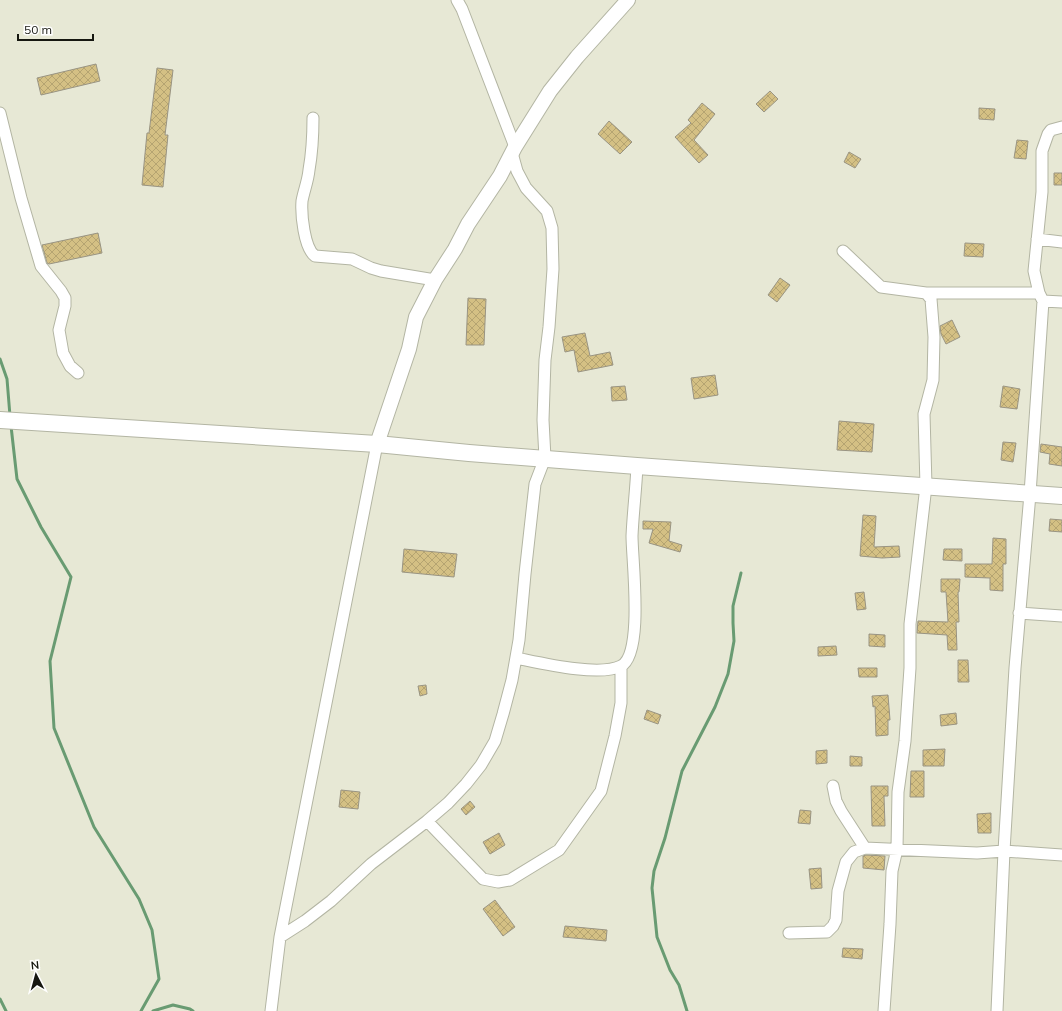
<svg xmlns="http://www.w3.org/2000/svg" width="1062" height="1011" font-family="Mulish,sans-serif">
  <defs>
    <pattern id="building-cross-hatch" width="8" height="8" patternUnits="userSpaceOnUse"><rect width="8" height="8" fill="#d4c084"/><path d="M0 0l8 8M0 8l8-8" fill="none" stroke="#b5a471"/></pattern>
  </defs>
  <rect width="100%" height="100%" fill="#e7e8d5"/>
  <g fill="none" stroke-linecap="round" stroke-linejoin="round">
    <path stroke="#699b72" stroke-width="3" d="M0,359l7,20 3,37
      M11,426l6,53 24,48 30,50 -21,84 4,67 40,99 45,72 13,31 7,49 -18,32
      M0,999l6,12
      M153,1011l20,-6 17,4 3,2
      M687,1011l-8,-26 -9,-15 -13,-33 -5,-49 2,-17 11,-33 17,-67 33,-64 13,-33 6,-33 -1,-18v-17l8,-33"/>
  </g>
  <path fill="url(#building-cross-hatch)" stroke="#999483" d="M96,64l4,17 -59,14 -4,-17z
    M157,68l16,2 -8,65h3l-5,52 -21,-2 5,-52h2z
    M770,91l8,8 -14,13 -8,-8z
    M702,103l13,11 -21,26 14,15 -9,8 -24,-26 16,-14 -3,-3z
    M979,108l16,1 -1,11 -15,-1z
    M609,121l23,21 -12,12 -22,-20z
    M1017,140l11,1 -2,18 -12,-1z
    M849,152l12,7 -6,9 -11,-6z
    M1054,173h8v12h-8z
    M98,233l4,20 -53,11 -2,-1 -5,-18z
    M965,243l19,1 -1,13 -19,-1z
    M780,278l10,7 -13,17 -9,-7z
    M468,298l18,1 -2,46h-18z
    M952,320l8,17 -14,7 -5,-10 -1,-8z
    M585,333l5,23 20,-4 3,13 -35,7 -4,-22 -9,2 -3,-15z
    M715,375l3,20 -24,4 -3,-21z
    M625,386l2,14 -15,1 -1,-14z
    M1003,386l17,3 -3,20 -17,-2z
    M839,421l35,3 -2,28 -35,-2z
    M1003,442l13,1 -3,19 -12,-2z
    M1041,444l21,3v19l-13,-2 1,-10 -10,-2z
    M863,515l13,1 -2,31 25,-1 1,11 -18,1 -22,-2z
    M1050,519l12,1v12l-13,-1z
    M643,521l28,1 -2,19 13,4 -2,7 -31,-9 4,-14h-10z
    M993,538l13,1v25h-3v27l-13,-1v-12l-25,-1v-13h27z
    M404,549l53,5 -3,23 -52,-5z
    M944,549h18v12l-19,-1z
    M941,579h19l-1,13h-1l1,30h-3l1,28h-9l-1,-15 -30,-2 1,-12 30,1 -2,-30h-5z
    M864,592l2,17 -9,1 -2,-17z
    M869,634l16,1v12l-16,-1z
    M836,646l1,9 -19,1v-9z
    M958,660h10l1,22h-11z
    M858,668h19v9h-18z
    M426,685l1,9 -7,2 -2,-10z
    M888,695l2,25h-2v15l-12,1 -1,-30 -2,1 -1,-11z
    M647,710l14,5 -3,9 -14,-5z
    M956,713l1,11 -16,2 -1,-11z
    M945,749l-1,17h-21v-16z
    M827,750v13l-11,1v-13z
    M850,756l12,1v9h-12z
    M911,771h13v26h-14z
    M871,786h17v10h-4l1,30h-13z
    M341,790l19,2 -2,17 -19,-2z
    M470,801l5,6 -9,8 -5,-6z
    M800,810l11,1 -1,13 -12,-1z
    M991,813v20h-13l-1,-19z
    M499,833l6,12 -15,9 -7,-12z
    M866,855l19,1 -1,14 -21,-2v-12z
    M821,868l1,20 -11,1 -2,-20z
    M495,900l20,27 -12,9 -20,-27z
    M565,926l42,4 -1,11 -43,-4z
    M843,948l20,1 -1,10 -20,-2z"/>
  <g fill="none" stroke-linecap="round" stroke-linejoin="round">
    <defs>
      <path id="minor" d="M457,0l5,9 53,138
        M0,113l21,85 20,68 20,25 4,7v8l-6,24 4,23 7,13 8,7
        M313,118c0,17 -1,35 -4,52 -1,11 -5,20 -7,31 -1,13 2,47 13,55l37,3 19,9 10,3 54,9
        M1037,239l25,3
        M843,251l38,36 45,6 5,6 3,38 -1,43 -9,34 2,72 -16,138v44l-5,73 -7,51 -1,57 -5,22 -2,53 -6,87
        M926,293h113
        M1043,301l19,1
        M1019,613l43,3
        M516,658c25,5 83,19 105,8 23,-12 11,-106 11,-130 1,-23 4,-47 5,-70
        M833,786l3,15 5,10 24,37
        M427,821l56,58 15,3 12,-2 49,-30 42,-59 14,-55 6,-33v-37
        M789,933l38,-1 6,-6 3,-6 2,-29 8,-29 8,-10 11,-4 112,5 27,-2 58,4
        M280,937l25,-16 26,-20 40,-37 56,-43 21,-18 18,-19 15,-19 14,-24 8,-27 9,-34 7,-40 6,-66 10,-90 10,-26 -2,-38 2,-60 4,-33 4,-58 -1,-41 -5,-17 -21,-23 -9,-17 -5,-18
        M271,1011l9,-74 97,-493
        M997,1011l7,-160 11,-183 15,-174 13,-193 -4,-8 -5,-22 8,-79v-41l6,-17 3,-4 11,-3"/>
      <path id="major" d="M377,444l32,-95 7,-32 19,-37 20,-31 13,-25 32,-48 15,-29 35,-56 27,-34 51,-57"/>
      <path id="highway" d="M0,420l377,24 92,9 168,13 425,30"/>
    </defs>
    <use href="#minor" stroke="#b3b5a3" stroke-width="13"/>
    <use href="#major" stroke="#b3b5a3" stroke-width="16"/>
    <use href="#highway" stroke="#b3b5a3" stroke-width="18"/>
    <use href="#minor" stroke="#fff" stroke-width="11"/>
    <use href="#major" stroke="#fff" stroke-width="14"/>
    <use href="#highway" stroke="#fff" stroke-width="16"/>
  </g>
  <g transform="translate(36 975) rotate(354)" stroke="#ffffff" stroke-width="3" paint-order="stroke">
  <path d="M0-3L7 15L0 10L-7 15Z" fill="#161710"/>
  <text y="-6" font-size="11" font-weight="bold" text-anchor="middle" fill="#161710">N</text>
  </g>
  <path d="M18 34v6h75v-6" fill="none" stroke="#161710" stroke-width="2"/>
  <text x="24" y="34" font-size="12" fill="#161710" stroke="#ffffff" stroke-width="3" paint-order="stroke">50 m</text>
</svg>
